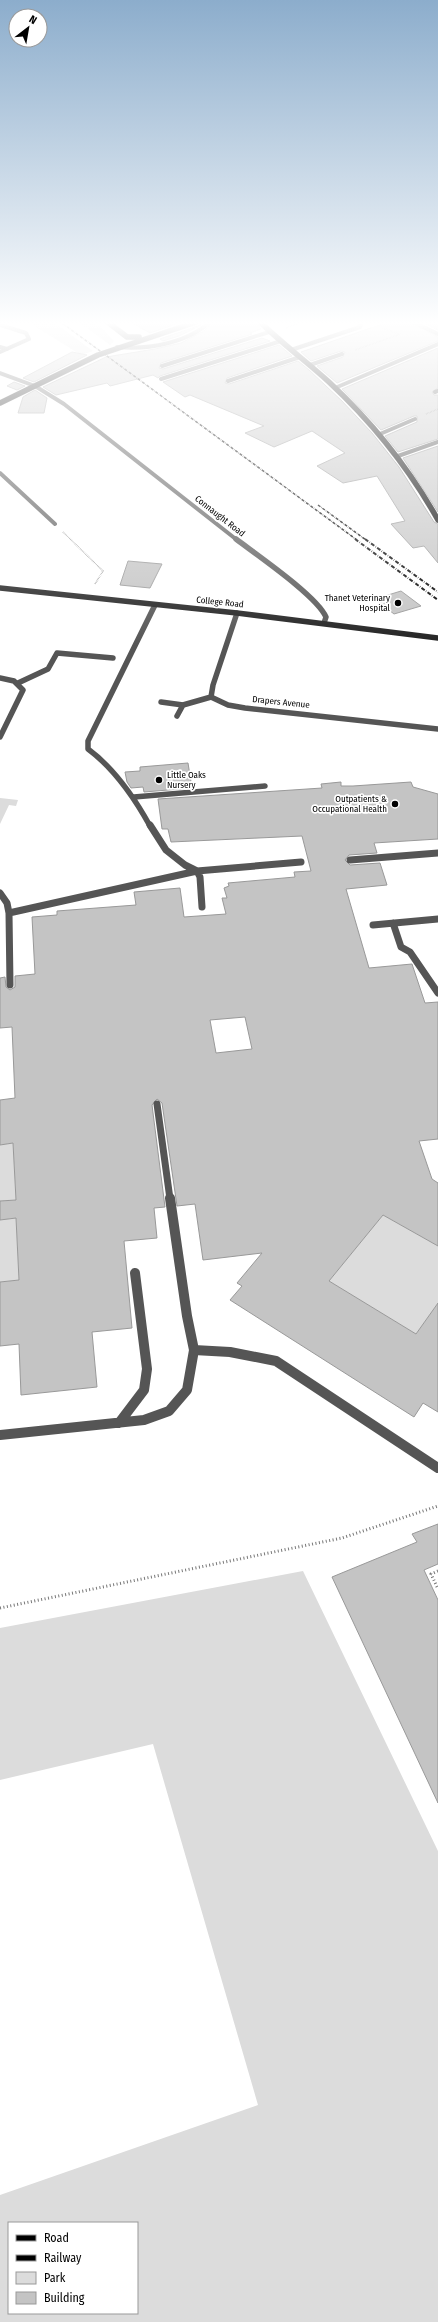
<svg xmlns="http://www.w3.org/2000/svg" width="438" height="2322" font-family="'Fira Sans Condensed',sans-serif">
  <rect width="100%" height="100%" fill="#fff"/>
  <path fill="#dcdcdc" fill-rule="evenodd" d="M25,320h26l42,31 -12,4z
    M76,320h18l20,21 -4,4z
    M0,798l18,2 -2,6 -7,-1 -9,19z
    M13,1143l3,57 -16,1v-56z
    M383,1215l55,31v57l-22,31 -87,-53z
    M16,1218l3,62 -19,2v-62z
    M303,1571l135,280v471h-438v-127l258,-90 -105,-361 -153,36v-152zM9,2223h128v90h-128z"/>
  <path fill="#c4c4c4" stroke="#999" fill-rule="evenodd" d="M127,320h60l-37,13z
    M215,320h39l7,9 -11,4 2,1 -91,29 -2,5 4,1 99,-31 8,3 -110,35 -2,2 -5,-3 -43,11 -3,-3 -51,12 -13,-8 63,-30 49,-8 26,-6 23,-12z
    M394,320h12l32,17v4l-101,42 -20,-17 26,-9 2,-5 -4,-1 -30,10 -10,-9z
    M418,320h20v10z
    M201,325l-22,11 -16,5 -3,-2z
    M279,345l13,11 -65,22 -2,5 4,1 69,-23 11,9 33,31 30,32 27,34 35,55 4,2v39l-14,-17 -11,2 -22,-24 14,-3 -28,-45 -34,7 -26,-17 28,-13 -33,-22 -38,16 -29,-14 19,-7 -74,-31 -5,2 -22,-15z
    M438,348v40l-6,4 2,3h4v44l-40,13 -13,-16 32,-14v-6h-3l-33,14 -39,-41z
    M72,352l15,3 -53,27 -11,-4z
    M14,382l11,4 -8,4 -10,-4z
    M35,390l12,8 -3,15h-26l5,-16z
    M438,446v66l-35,-54z
    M128,561l34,3 -12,24 -30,-3z
    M401,591l20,15 -27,8 -19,-15z
    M188,763l4,25 -48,4 -1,-5 -12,1 -4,-6 -2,-10 15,-1v-4z
    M341,782v4h12l58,-4 2,5 25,7v45l-64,4 3,10 -28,2 -4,5 5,5 30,-2 7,22 -41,4 23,79 43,-4 13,39 13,-1v137l-19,2 13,38 6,4v63l-55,-31 -54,66 87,53 22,-31v109l-15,-9 -9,14 -184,-117 12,-14 -5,-3 25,-30 -59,7 -8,-56 -18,2 -15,-103 -5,-4 -5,6 13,102 -11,1 3,30 -33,3 8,87 -40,4 5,55 -76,8 -2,-51 -19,2v-64l19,-2 -3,-62 -16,2v-19l16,-1 -3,-57 -13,2v-45l15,-2 -3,-71 -12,1v-50l5,-1 1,10 4,3 5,-3v-11l20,-2 -3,-57 25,-2v-4l79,-6 -2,-13 46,-4 4,29 42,-3 -4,-16h5l-3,-10 5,-2 -1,-3 67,-6 -1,-5 17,-1 -9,-35 -131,6 -3,-13h-6l-4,-30 164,-11 -1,-4zM245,1017l7,32 -36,4 -6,-33z
    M438,1524v40l-14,6 14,30v203l-106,-226 85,-35 -5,-8z"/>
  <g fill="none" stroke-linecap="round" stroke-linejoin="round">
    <defs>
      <path id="primary" d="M105,320l22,17h12
        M258,320c22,22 48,41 71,62 44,41 80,86 109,138
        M0,403l98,-48 104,-35"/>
    </defs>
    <use href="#primary" stroke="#dbdbdb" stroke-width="6"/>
    <path stroke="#777" stroke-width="1.5" stroke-dasharray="0.5 1" stroke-linecap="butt" d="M286,328l20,-8
      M383,328l16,6
      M355,350l43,-15 4,-4
      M426,414l12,-5
      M63,532l40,39 -8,13"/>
    <path stroke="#777" stroke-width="3" stroke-dasharray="1 2.5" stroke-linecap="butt" d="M438,1571l-7,3 7,15
      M0,1608l342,-70 96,-32"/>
    <path stroke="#555" stroke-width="4" d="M0,347l7,2
      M310,365l32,-11
      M162,366l107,-34
      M228,381l72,-24
      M380,434l35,-15"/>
    <path stroke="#555" stroke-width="5.5" d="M18,683l30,-14 9,-16 56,5
      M134,797l131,-11
      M150,826c-16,-29 -35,-57 -62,-77v-8l67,-136"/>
    <path stroke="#555" stroke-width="7" d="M150,825l16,25 19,15 12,6 3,6 2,30
      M350,860l88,-7
      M0,893l7,10 2,10 1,72
      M9,913l188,-42 104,-9
      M393,923l8,24 9,5 28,41
      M373,925l65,-6
      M157,1104l13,95"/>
    <path stroke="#555" stroke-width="10" d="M194,1350l36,2 46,9 162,107
      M119,1423l25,-33 3,-21 -12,-96
      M0,1435l144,-15 25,-9 18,-21 7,-40 -7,-34 -17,-118"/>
    <path stroke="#555" stroke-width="4" d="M409,320l29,14
      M0,325l26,8 3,6 -29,13
      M117,347c31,3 72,-4 95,-27
      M291,350l69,-23 1,-2 -4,-5
      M0,373l35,13 29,18 173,136
      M161,379l120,-38
      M335,388l103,-44
      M435,392l3,-1
      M398,456l40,-14
      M0,473l55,51"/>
    <path stroke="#555" stroke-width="5.5" d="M236,539c21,16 81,57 90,78l-2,6
      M237,613l-24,72 -2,12 17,8 17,3 193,21
      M0,678l14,3 9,9 -23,47
      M161,702l22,3 -6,11
      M183,705l28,-8"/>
    <path stroke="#222" stroke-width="5.5" d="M0,588l237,25 201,25"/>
    <use href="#primary" stroke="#000" stroke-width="5.5"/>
    <path stroke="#000" stroke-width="1.5" stroke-dasharray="3 1 0.5 1" stroke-linecap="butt" d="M58,320l299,220
      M318,505l48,35"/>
    <path stroke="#000" stroke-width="2" stroke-dasharray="4 1.5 0.5 1.5" stroke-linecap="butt" d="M355,539l83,61
      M365,539l73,53"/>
  </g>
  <linearGradient id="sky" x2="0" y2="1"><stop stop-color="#8cadcc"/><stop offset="0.5" stop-color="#fff"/><stop offset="1" stop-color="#fff" stop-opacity="0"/></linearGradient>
  <rect width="438" height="646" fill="url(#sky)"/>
  <g fill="#000" stroke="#fff" stroke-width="1.5">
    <circle cx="398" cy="603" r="4"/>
    <circle cx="159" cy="780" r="4"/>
    <circle cx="395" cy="804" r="4"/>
  </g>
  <g text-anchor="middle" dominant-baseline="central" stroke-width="3.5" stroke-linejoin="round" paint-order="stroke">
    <g font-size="9" fill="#000" stroke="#fff">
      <text transform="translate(220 516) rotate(38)">Connaught Road</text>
      <text transform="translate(220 602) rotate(6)">College Road</text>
      <text transform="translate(281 702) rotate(6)">Drapers Avenue</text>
    </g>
    <g font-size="9" fill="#000" stroke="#fff" text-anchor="end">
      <text x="390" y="598">Thanet Veterinary<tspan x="390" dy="10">Hospital</tspan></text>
      <text x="167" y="775" text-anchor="start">Little Oaks<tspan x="167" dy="10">Nursery</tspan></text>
      <text x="387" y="799">Outpatients &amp;<tspan x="387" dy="10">Occupational Health</tspan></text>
    </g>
  </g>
  <rect x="8" y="2222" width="130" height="92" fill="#ffffff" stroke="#999999"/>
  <rect x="16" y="2235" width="20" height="6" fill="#000000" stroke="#999999"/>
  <text x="44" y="2242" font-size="12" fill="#000000">Road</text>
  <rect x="16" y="2255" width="20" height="6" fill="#000000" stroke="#999999"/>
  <text x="44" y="2262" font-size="12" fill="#000000">Railway</text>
  <rect x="16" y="2272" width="20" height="12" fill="#dcdcdc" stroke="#999999"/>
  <text x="44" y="2282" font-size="12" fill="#000000">Park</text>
  <rect x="16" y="2292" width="20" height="12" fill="#c4c4c4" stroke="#999999"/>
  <text x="44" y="2302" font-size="12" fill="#000000">Building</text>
  <g transform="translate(28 28) rotate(31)"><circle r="19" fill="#ffffff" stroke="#999999"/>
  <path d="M0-3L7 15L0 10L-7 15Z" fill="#000000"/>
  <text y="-6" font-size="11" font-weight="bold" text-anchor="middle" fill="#000000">N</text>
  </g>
</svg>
